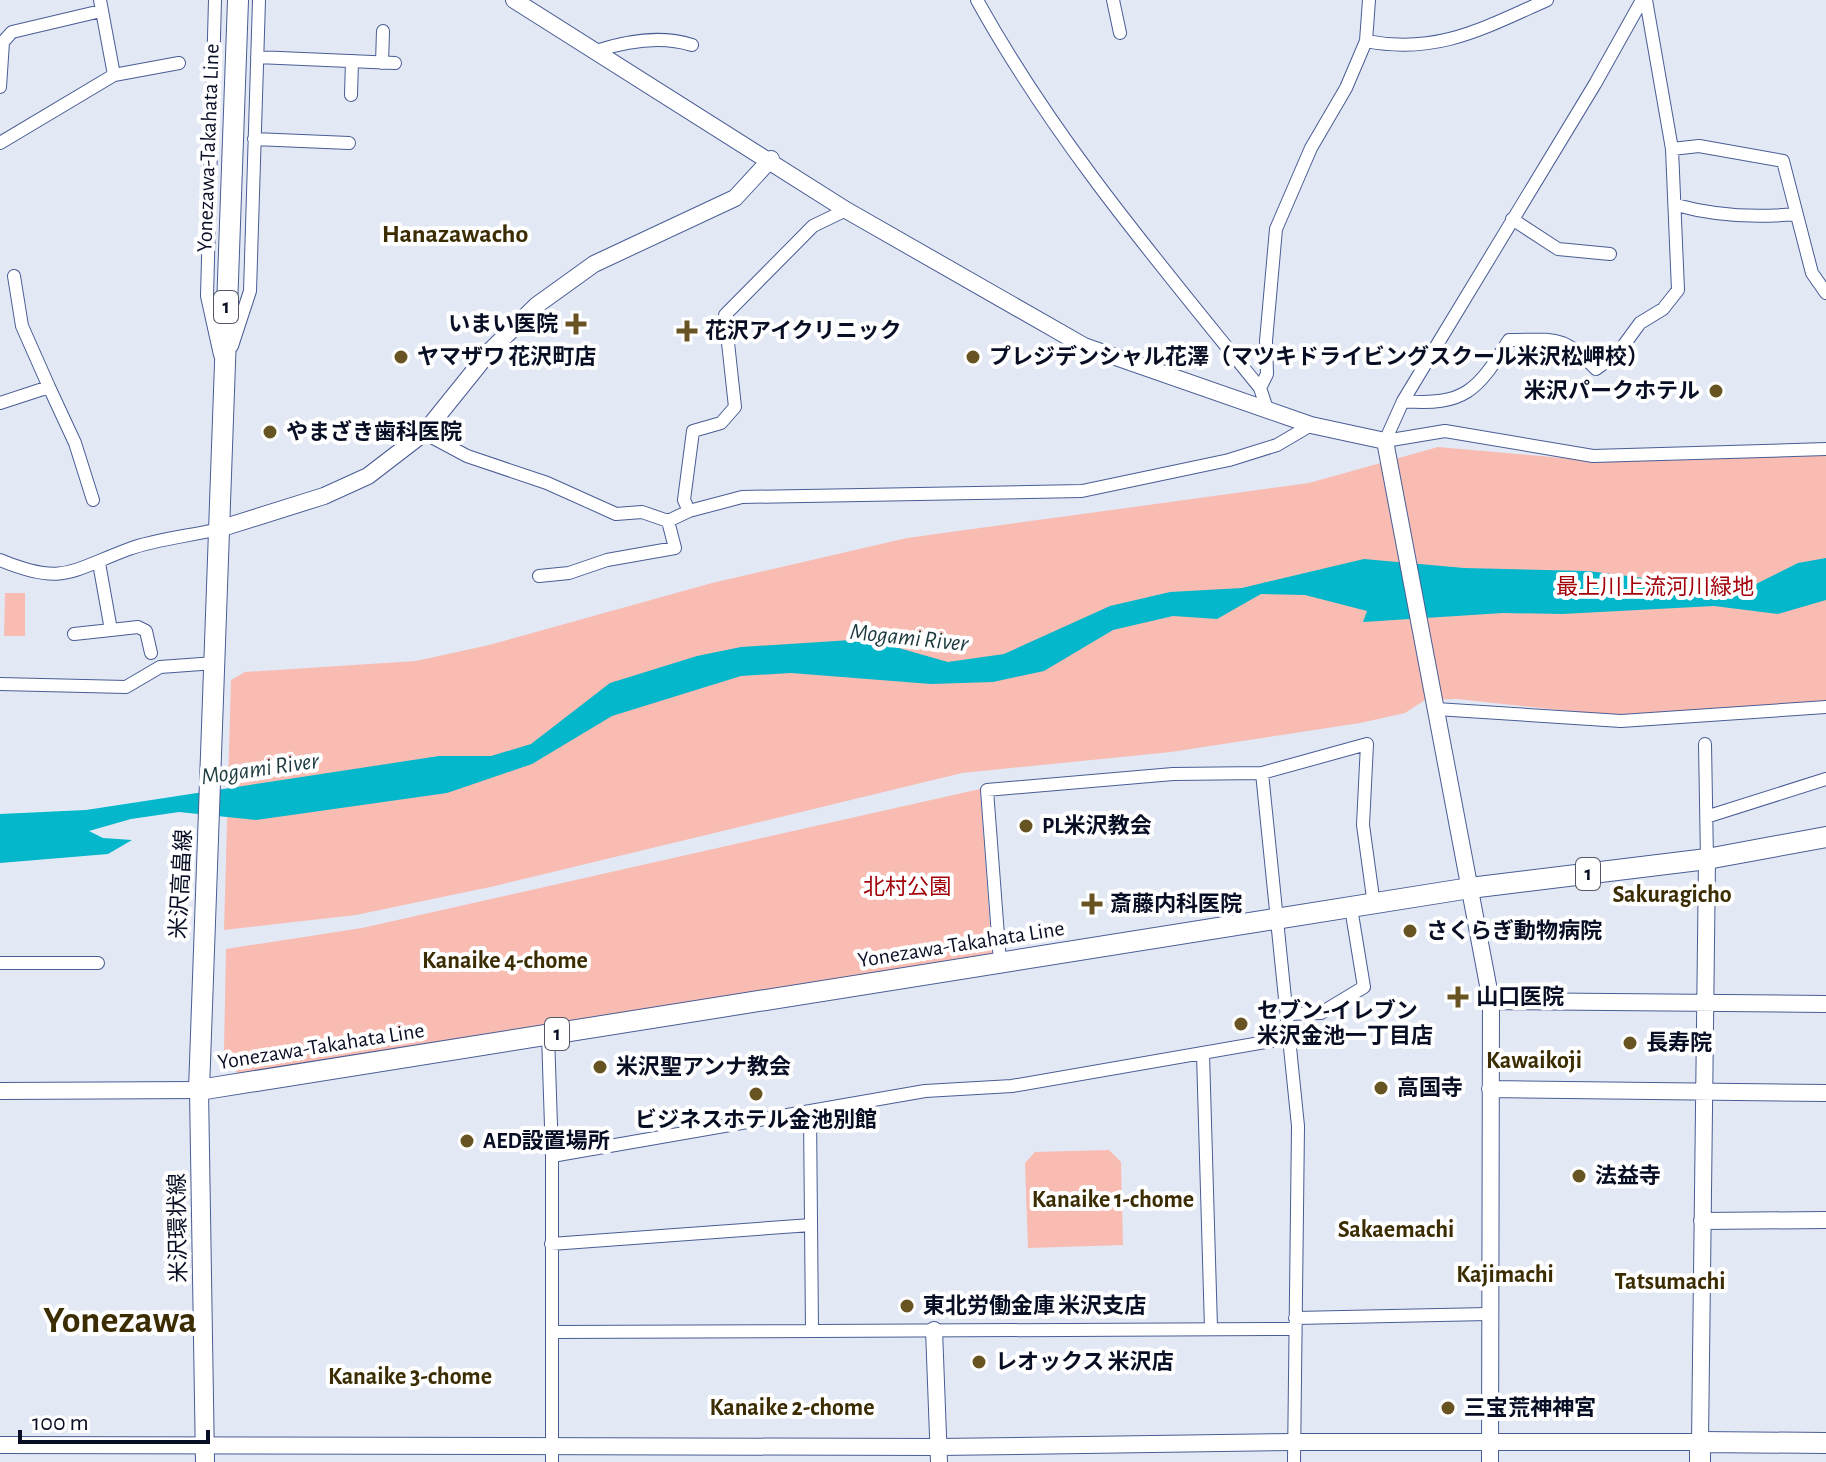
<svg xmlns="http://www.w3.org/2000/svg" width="1826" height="1462" font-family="'Alegreya Sans','Noto Sans JP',sans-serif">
  <rect width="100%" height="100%" fill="#e3e8f5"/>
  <path fill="#f8bcb3" d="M1438,447l158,14 230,-8v250l-201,14 -168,-18 -32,1 -20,13 -45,10 -189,29 -209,21 -467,113 -139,29 -132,15 7,-250 14,-8 171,-11 73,-16 223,-62 195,-45 402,-55z
    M5,593h20v43h-21z
    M980,789l12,164 -752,125 -16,-27 2,-102 136,-21z
    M1109,1150l12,12 2,83 -95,3 -3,-85 10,-11z"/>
  <path fill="#04b7ca" d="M1826,558v42l-48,14 -64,-8 -152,8 -59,-1 -140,9 4,-11 -62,-16 -44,-1 -44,25 -44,-3 -60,14 -69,41 -51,11 -62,2 -140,-11 -50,3 -129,40 -80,48 -85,29 -191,27 -77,-8 -48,7 -42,12 14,7 29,2 -24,14 -108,9v-49l86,-4 353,-54h52l40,-12 79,-61 87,-27 44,-9 126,-8 81,23 56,-8 106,-48 60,-14 72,-4 122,-29 100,9 124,3 96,12 70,2 44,-22z"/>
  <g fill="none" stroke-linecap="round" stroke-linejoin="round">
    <defs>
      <path id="minor" d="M215,0l-8,296 13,59
        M977,0c78,141 182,263 283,388l7,21
        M1113,0l7,33
        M1366,41c71,14 118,-13 181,-41
        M596,51c31,-10 64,-16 96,-6
        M257,57l138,6
        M382,63l1,-32
        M114,75l65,-12
        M0,87l3,-45 9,-10 89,-21
        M351,95l1,-34
        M254,139l95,4
        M0,143l114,-68 -14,-75
        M1672,149l27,-3 84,15 29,112 14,20
        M1676,205c40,11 78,13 119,9
        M1512,219l46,30 52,5
        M14,276l8,50 27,61
        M232,346l18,-55 9,-291
        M1260,388l7,-14 -1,-33 10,-112 35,-81 35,-60 20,-47 3,-41
        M1403,401c62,5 74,-10 106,-61 46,0 53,-6 87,29l22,-16 22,-30 23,-14 15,-19 -6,-141 -26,-149
        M0,403l49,-16 26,56 18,57
        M424,433l43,23 80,27 69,31 26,-2 26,9 21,-10 53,-14 340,-6 147,-31 48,-15 34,-20
        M1385,441l18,-40 192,-317 47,-84
        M1385,441l60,-10 148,25 233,-7
        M689,511l-5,-11 9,-69 28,-8 14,-16 -10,-92 88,-89 33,-16
        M0,560c63,26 70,11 129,-11 27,-10 61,-13 90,-20
        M539,576l30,-3 38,-13 68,-12 -7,-27
        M111,630l27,-3 8,4 5,22
        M74,634l37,-4 -12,-67
        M0,684l126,3 34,-20 55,-4
        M1436,709l185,12 205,-14
        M1705,744l2,115
        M1262,773l105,-29 -4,81 11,80
        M1709,816l117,-37
        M1000,962l-13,-172 186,-16 89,-1 36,353 -4,336
        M0,963h98
        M1286,1014l35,-1 43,-26 -13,-79
        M548,1035l4,121v306
        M1203,1054l8,274
        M810,1113l2,217
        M552,1156l373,-65 87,-5 277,-48
        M551,1244l260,-19
        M1295,1318l193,-4
        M552,1332l743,-3"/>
      <path id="tertiary" d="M514,0l332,210 238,136 227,79 74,16 106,560 -1,461
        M219,529l105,-33 44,-20 56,-43 66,-82 47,-46 57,-41 141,-66 36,-39
        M1491,1001l335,3
        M1490,1089l336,4
        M0,1091l199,-1
        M1702,1221l124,-1
        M934,1330l5,132
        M0,1445l938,2 357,-5h405l7,-583"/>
      <path id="secondary" d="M199,1090l6,372"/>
      <path id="primary" d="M238,0l-39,1090 1271,-202 237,-29 119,-22
        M1700,1462v-20l126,1"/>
    </defs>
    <use href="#minor" stroke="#495d94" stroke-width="14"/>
    <use href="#tertiary" stroke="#495d94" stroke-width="18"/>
    <use href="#secondary" stroke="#495d94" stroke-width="20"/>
    <use href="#primary" stroke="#495d94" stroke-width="22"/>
    <use href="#minor" stroke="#fff" stroke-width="12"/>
    <use href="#tertiary" stroke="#fff" stroke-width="16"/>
    <use href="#secondary" stroke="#fff" stroke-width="18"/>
    <use href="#primary" stroke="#fff" stroke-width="20"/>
  </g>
  <g fill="#675422" stroke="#fff" stroke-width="3">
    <path d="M572 312h8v8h8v8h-8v8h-8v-8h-8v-8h8z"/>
    <path d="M683 319h8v8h8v8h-8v8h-8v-8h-8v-8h8z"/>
    <circle cx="401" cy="357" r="8"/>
    <circle cx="973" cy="357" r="8"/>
    <circle cx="1716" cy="391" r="8"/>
    <circle cx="270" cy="432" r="8"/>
    <circle cx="1026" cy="826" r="8"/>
    <path d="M1088 892h8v8h8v8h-8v8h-8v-8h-8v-8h8z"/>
    <circle cx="1410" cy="931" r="8"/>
    <path d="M1454 985h8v8h8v8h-8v8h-8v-8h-8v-8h8z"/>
    <circle cx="1241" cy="1024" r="8"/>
    <circle cx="1630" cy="1043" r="8"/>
    <circle cx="600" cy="1067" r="8"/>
    <circle cx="1381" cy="1088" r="8"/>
    <circle cx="756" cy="1094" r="8"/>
    <circle cx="467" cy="1141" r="8"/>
    <circle cx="1579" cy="1176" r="8"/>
    <circle cx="907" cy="1306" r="8"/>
    <circle cx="979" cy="1362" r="8"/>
    <circle cx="1448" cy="1408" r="8"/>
  </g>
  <g text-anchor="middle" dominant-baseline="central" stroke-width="8" stroke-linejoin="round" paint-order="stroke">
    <g fill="#fff" stroke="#525666" stroke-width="2">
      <rect x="214" y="291" width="24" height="32" rx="6"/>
      <rect x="1576" y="858" width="24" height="32" rx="6"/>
      <rect x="545" y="1018" width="24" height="32" rx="6"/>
    </g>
    <g font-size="20" font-weight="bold" fill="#080e24">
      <text x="226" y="307">1</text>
      <text x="1588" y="874">1</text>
      <text x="557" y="1034">1</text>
    </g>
    <g font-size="22" fill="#080e24" stroke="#fff">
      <text transform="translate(208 148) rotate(-88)">Yonezawa-Takahata Line</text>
      <text transform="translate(181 884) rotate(-87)">米沢高畠線</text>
      <text transform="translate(961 944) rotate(-9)">Yonezawa-Takahata Line</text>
      <text transform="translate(321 1046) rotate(-9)">Yonezawa-Takahata Line</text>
      <text transform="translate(178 1228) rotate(-91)">米沢環状線</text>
    </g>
    <g font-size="22" font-weight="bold" fill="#080e24" stroke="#fff" text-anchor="start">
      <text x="558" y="324" text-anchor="end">いまい医院</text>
      <text x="705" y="331">花沢アイクリニック</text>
      <text x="417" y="357">ヤマザワ 花沢町店</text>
      <text x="989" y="357">プレジデンシャル花澤（マツキドライビングスクール米沢松岬校）</text>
      <text x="1700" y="391" text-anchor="end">米沢パークホテル</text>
      <text x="286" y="432">やまざき歯科医院</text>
      <text x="1042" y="826">PL米沢教会</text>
      <text x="1110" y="904">斎藤内科医院</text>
      <text x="1426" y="931">さくらぎ動物病院</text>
      <text x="1476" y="997">山口医院</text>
      <text x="1257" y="1011">セブン-イレブン<tspan x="1257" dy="25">米沢金池一丁目店</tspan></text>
      <text x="1646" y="1043">長寿院</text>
      <text x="616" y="1067">米沢聖アンナ教会</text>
      <text x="1397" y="1088">高国寺</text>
      <text x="756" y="1120" text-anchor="middle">ビジネスホテル金池別館</text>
      <text x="483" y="1141">AED設置場所</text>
      <text x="1595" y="1176">法益寺</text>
      <text x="923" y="1306">東北労働金庫 米沢支店</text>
      <text x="995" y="1362">レオックス 米沢店</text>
      <text x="1464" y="1408">三宝荒神神宮</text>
    </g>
    <g font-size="22" fill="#a20109" stroke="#fff">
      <text x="1655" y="587">最上川上流河川緑地</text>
      <text x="907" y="887">北村公園</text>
    </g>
    <g font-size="24" font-style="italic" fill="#1c3a3e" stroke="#fff">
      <text transform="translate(909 638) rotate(6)">Mogami River</text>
      <text transform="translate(260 769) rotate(-8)">Mogami River</text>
    </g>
    <g font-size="24" font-weight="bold" fill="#3b2c02" stroke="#fff">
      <text x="1672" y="895">Sakuragicho</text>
      <text x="505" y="961">Kanaike 4-chome</text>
      <text x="1534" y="1061">Kawaikoji</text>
      <text x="1113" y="1200">Kanaike 1-chome</text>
      <text x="1396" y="1230">Sakaemachi</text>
      <text x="1505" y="1275">Kajimachi</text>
      <text x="1670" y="1282">Tatsumachi</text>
      <text x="410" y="1377">Kanaike 3-chome</text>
      <text x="792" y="1408">Kanaike 2-chome</text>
    </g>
    <g font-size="26" font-weight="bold" fill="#3b2c02" stroke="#fff">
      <text x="455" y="234">Hanazawacho</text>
    </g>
    <g font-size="38" font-weight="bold" fill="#3b2c02" stroke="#fff">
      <text x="120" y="1321">Yonezawa</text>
    </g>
  </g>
  <path d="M20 1430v12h188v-12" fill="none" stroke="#080e24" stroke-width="4"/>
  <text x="32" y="1430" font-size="24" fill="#080e24" stroke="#ffffff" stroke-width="6" paint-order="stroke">100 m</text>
</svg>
